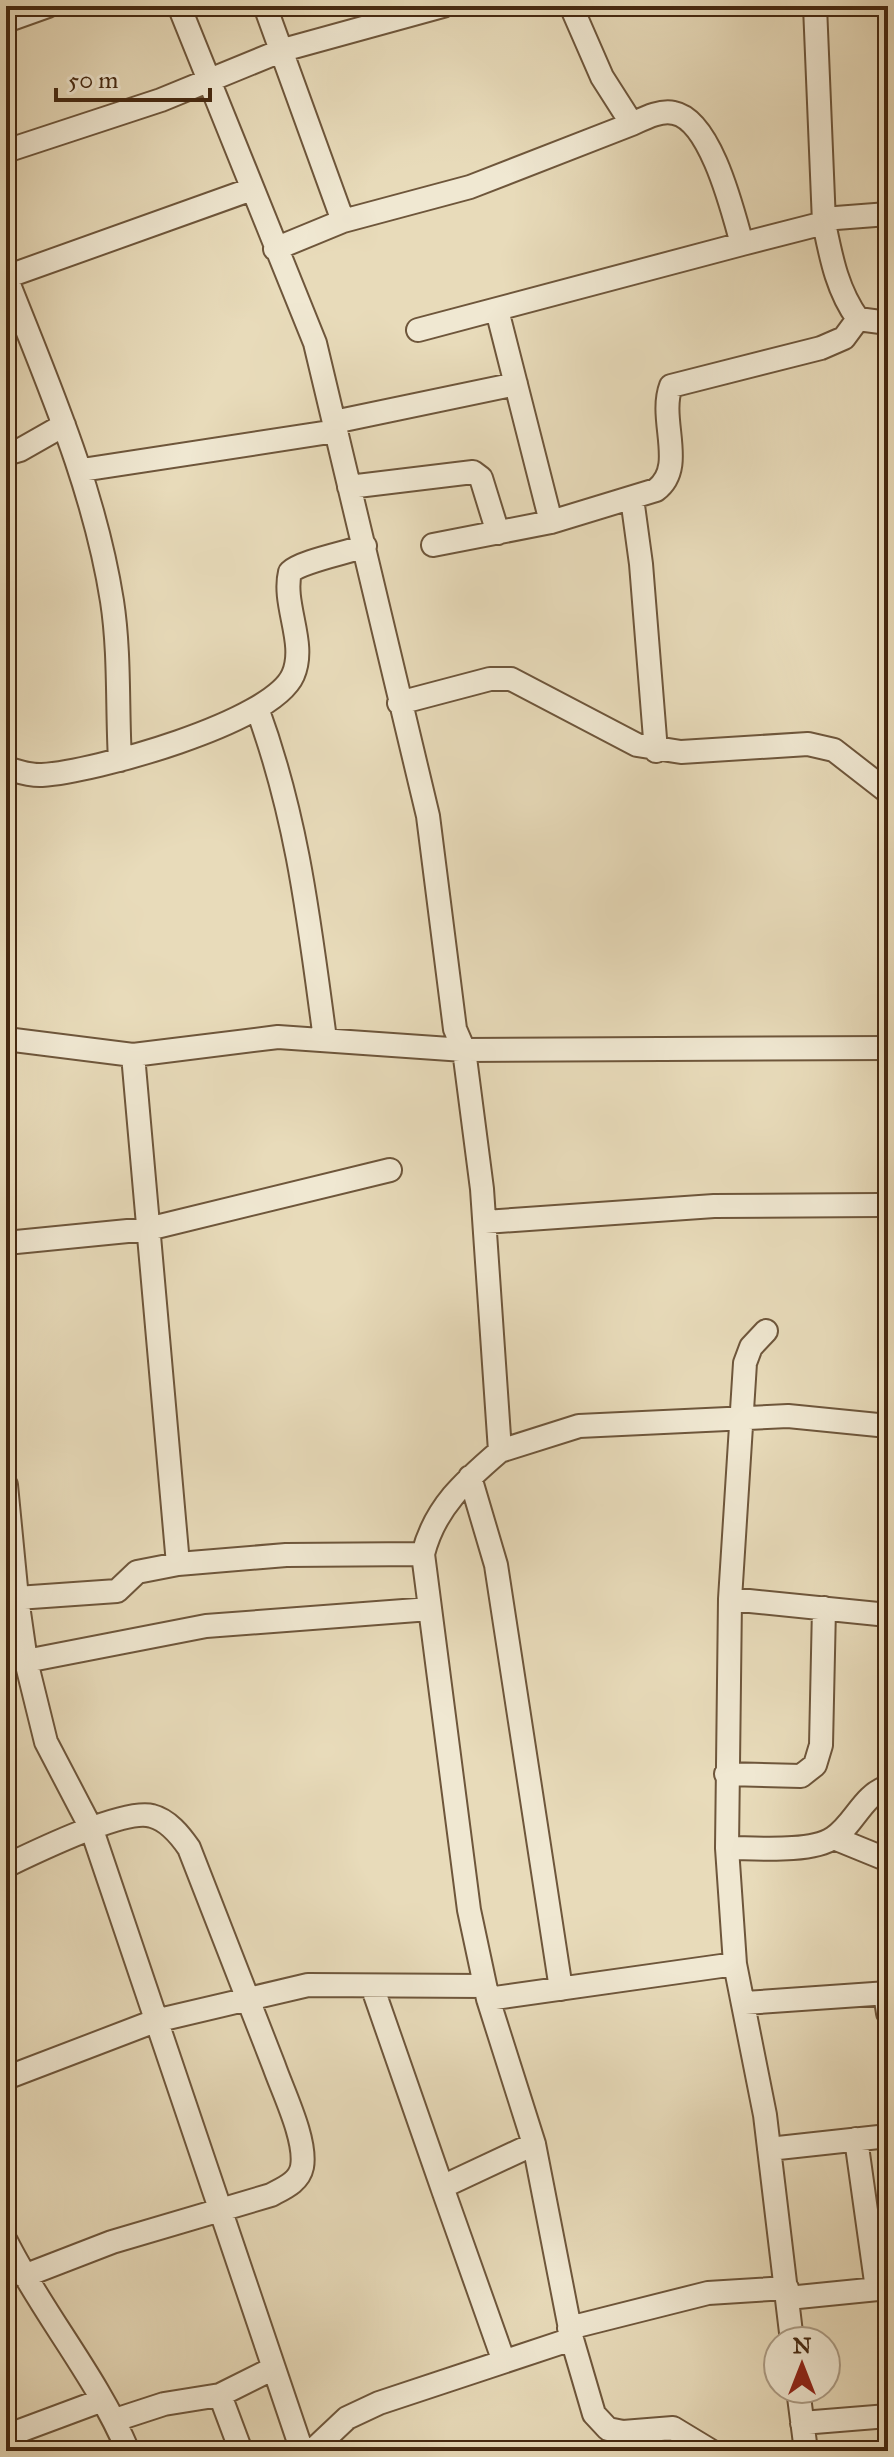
<svg xmlns="http://www.w3.org/2000/svg" width="894" height="2457" font-family="'IM FELL Great Primer',serif">
  <rect width="100%" height="100%" fill="#e8dbba"/>
  <filter id="stains"><feTurbulence type="fractalNoise" baseFrequency=".0025" numOctaves="4"/><feColorMatrix values="0 0 0 0 .2 0 0 0 0 .09 0 0 0 0 .02 0 0 0 .5 -.17"/></filter>
  <radialGradient id="worn" r=".72"><stop offset=".6" stop-color="#630" stop-opacity="0"/><stop offset="1" stop-color="#630" stop-opacity=".3"/></radialGradient>
  <g fill="none" stroke-linecap="round" stroke-linejoin="round">
    <defs>
      <path id="minor" d="M265,6l78,215
        M571,6l31,71 30,47c13,-6 28,-14 42,-11 37,7 59,99 68,131l82,-21c7,34 13,67 34,96l30,4
        M815,6l9,217
        M6,21l42,-15
        M6,151l155,-51 122,-50 160,-44
        M823,219l65,-5
        M275,249l68,-28 127,-34 162,-63
        M497,310l54,212
        M418,330l324,-86
        M334,422l182,-38
        M6,454l14,-4 44,-25
        M82,470l254,-39
        M349,487l124,-15 8,6 17,55
        M632,498l9,66 15,187
        M433,545l118,-23 105,-32c31,-23 2,-70 15,-104l150,-38 23,-10 14,-19
        M399,703l91,-24h21l126,66 44,7 127,-8 26,6 54,42
        M257,708c41,112 52,213 68,331
        M120,760c-3,-52 0,-107 -8,-159 -18,-114 -64,-217 -106,-324l246,-88
        M6,768c11,3 24,8 36,7 51,-3 230,-52 251,-100 14,-32 -11,-70 -3,-103 12,-11 56,-19 75,-26
        M6,1039l127,16 45,509
        M133,1055l145,-18 186,13 424,-2
        M485,1222l229,-16 166,-1
        M6,1243l142,-14 242,-59
        M500,1451l79,-25 209,-10 100,10
        M470,1477l26,88 65,424
        M6,1485l11,113 100,-7 20,-19 41,-8 108,-9 137,-1c12,-47 42,-73 77,-103l-18,-262 -18,-139 -9,-21 -27,-213 -113,-473 -136,-337
        M423,1554l46,356 19,89 46,145 38,195
        M17,1598l9,63 20,81 46,88 210,621
        M730,1599l158,16
        M26,1661l180,-35 224,-17
        M726,1774l75,2 14,-11 6,-20 3,-137
        M834,1838l54,22
        M727,1848l3,-249 15,-236 6,-16 15,-16
        M6,1866c27,-13 119,-58 146,-50 16,4 28,19 37,32 28,73 57,145 85,218 9,26 33,74 28,101 -3,15 -18,21 -31,28l-159,47 -88,34
        M372,1986l70,201
        M885,1993l3,20
        M488,1999l247,-35
        M745,2003l143,-10
        M6,2078l149,-57 153,-36 177,1
        M856,2139l21,150
        M769,2149l119,-13
        M6,2241c36,72 91,136 122,210
        M788,2298l100,-10
        M569,2328l139,-35 79,-5
        M792,2341l-27,-226 -30,-151 -8,-116c27,0 84,5 106,-10 21,-13 30,-44 55,-51
        M503,2359l-61,-172 92,-43
        M798,2389l8,62
        M220,2395l21,56
        M115,2420l49,-16 56,-9 52,-26
        M802,2423l86,-7
        M6,2436l94,-35
        M312,2451l35,-33 32,-15 193,-64 22,75 14,15 15,3 50,-4 38,23"/>
    </defs>
    <use href="#minor" stroke="#6e563b" stroke-width="26"/>
    <use href="#minor" stroke="#f0e8d2" stroke-width="22"/>
  </g>
  <rect width="894" height="2457" fill="none" stroke="#e8dbba" stroke-width="32"/>
  <rect x="8" y="8" width="878" height="2441" fill="none" stroke="#462911" stroke-width="4"/>
  <rect x="16" y="16" width="862" height="2425" fill="none" stroke="#462911" stroke-width="2"/>
  <g transform="translate(802 2365)"><circle r="38" fill="#f0e8d2" stroke="#ac9c85" stroke-width="2"/>
  <path d="M0-6L14 30L0 20L-14 30Z" fill="#8f2418"/>
  <text y="-12" font-size="22" font-weight="bold" text-anchor="middle" fill="#462911">N</text>
  </g>
  <path d="M56 88v12h154v-12" fill="none" stroke="#462911" stroke-width="4"/>
  <text x="68" y="88" font-size="24" fill="#462911" stroke="#f0e8d2" stroke-width="6" paint-order="stroke">50 m</text>
  <rect width="100%" height="100%" filter="url(#stains)"/>
  <rect width="100%" height="100%" fill="url(#worn)"/>
</svg>
